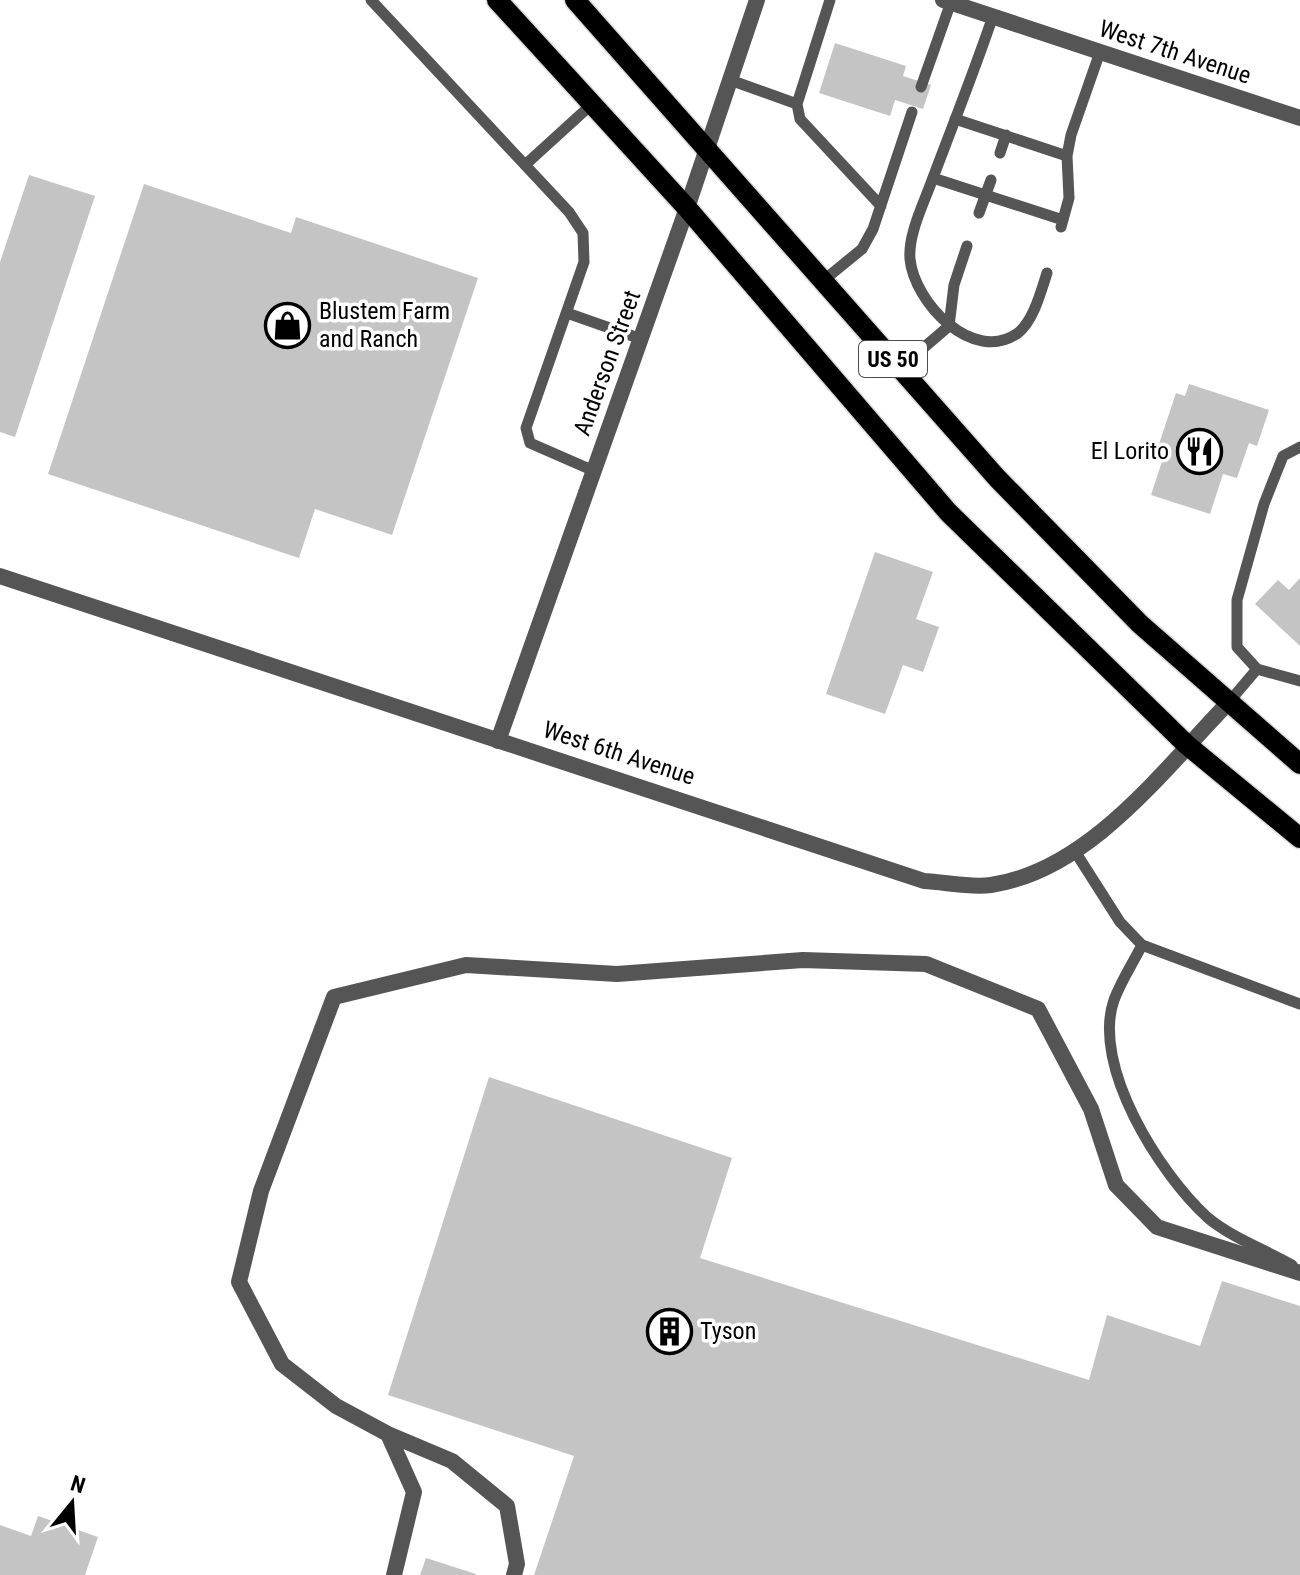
<svg xmlns="http://www.w3.org/2000/svg" width="1300" height="1575" font-family="'Roboto Condensed',sans-serif">
  <rect width="100%" height="100%" fill="#fff"/>
  <path fill="#c4c4c4" d="M835,43l71,23 -3,10 28,9 -8,24 -28,-9 -5,16 -71,-23z
    M29,175l66,21 -80,241 -15,-5v-170z
    M144,184l147,49 5,-16 182,61 -86,257 -77,-26 -16,49 -251,-84z
    M1189,384l80,26 -12,36 -8,-3 -12,35 -14,-4 -13,40 -59,-19 16,-49 -8,-2 17,-51 9,3z
    M875,552l58,20 -17,47 23,8 -16,45 -20,-7 -18,49 -59,-20z
    M1300,578v68l-45,-42 23,-24 11,10z
    M489,1077l243,81 -32,100 389,122 18,-65 93,31 22,-65 78,25v269h-766l40,-119 -186,-61z
    M38,1516l60,21 -13,38h-85v-50l31,11z
    M426,1558l50,16v1h-56z"/>
  <g fill="none" stroke-linecap="round" stroke-linejoin="round">
    <defs>
      <path id="primary" d="M497,0l190,208 261,304 239,233 113,93
        M575,0l422,478 143,146 160,140"/>
    </defs>
    <use href="#primary" stroke="#dbdbdb" stroke-width="23"/>
    <path stroke="#555" stroke-width="11" d="M371,0l198,212 14,21 1,29 -58,166 4,15 64,28
      M830,0l-33,104 3,15 81,87
      M993,16c-19,56 -41,111 -62,167 -8,22 -23,52 -21,76 4,43 63,106 108,74 16,-13 23,-42 29,-60
      M730,80l67,24
      M921,87l30,-85
      M955,119l112,37
      M1000,153l6,-18
      M525,165l67,-61
      M933,178l130,42
      M979,213l12,-33
      M1061,227l8,-29 -2,-42 4,-21 29,-83
      M824,280l38,-31 11,-20 39,-117
      M567,313l74,26
      M900,368l49,-42 5,-41 13,-39
      M1300,447l-17,9 -19,48 -27,96v47l20,22 43,12
      M1229,702l28,-33
      M1076,853l44,69 22,23 158,59
      M1142,945c-9,18 -21,36 -28,55 -23,66 46,174 93,217 23,20 59,33 85,48"/>
    <path stroke="#555" stroke-width="16" d="M943,0l357,118
      M498,741l189,-533 70,-208
      M388,1434l26,58 -20,83
      M514,1575l3,-11 -10,-58 -55,-45 -64,-27 -52,-28 -54,-42 -43,-82 22,-91 73,-194 132,-32 151,9 186,-14 123,4 112,45 53,100 25,76 41,42 143,46"/>
    <path stroke="#555" stroke-width="16" d="M0,576l924,305c21,1 46,7 67,4 99,-15 172,-115 238,-183"/>
    <use href="#primary" stroke="#000" stroke-width="20"/>
  </g>
  <defs>
    <symbol id="shop-ring" viewBox="-11 -11 22 22"><circle r="9.5" fill="#fff" stroke="#000" stroke-width="1.5"/><path d="M-5-2.5h2.3a2.7 3.5 0 0 1 5.4 0H5L5.5 6h-11ZM-1.5-2.5h3a1.5 2.3 0 0 0-3 0Z" fill="#000"/></symbol>
    <symbol id="restaurant-ring" viewBox="-11 -11 22 22"><circle r="9.5" fill="#fff" stroke="#000" stroke-width="1.5"/><path d="M-5-6h1v4h1v-4h1v4h1v-4h1v5L-1.5 .5V6h-2V.5L-5-1ZM5-6V6H3V1.5H1.5Q1.5-4 5-6Z" fill="#000"/></symbol>
    <symbol id="building-ring" viewBox="-11 -11 22 22"><circle r="9.5" fill="#fff" stroke="#000" stroke-width="1.5"/><path d="M-4-6H4V6H1V3H-1V6H-4ZM-2.5-4.3h1.7v1.8h-1.7ZM.8-4.3h1.7v1.8H.8ZM-2.5-1h1.7V.8h-1.7ZM.8-1h1.7V.8H.8Z" fill="#000"/></symbol>
  </defs>
  <g fill-rule="evenodd">
    <use href="#shop-ring" x="262" y="300" width="51" height="51"/>
    <use href="#restaurant-ring" x="1174" y="426" width="51" height="51"/>
    <use href="#building-ring" x="644" y="1306" width="51" height="51"/>
  </g>
  <g text-anchor="middle" dominant-baseline="central" stroke-width="7" stroke-linejoin="round" paint-order="stroke">
    <rect fill="#fff" stroke="#4c4c4c" stroke-width="2" x="859" y="341" width="68" height="36" rx="6"/>
    <g font-size="22" font-weight="bold" fill="#000">
      <text x="893" y="359">US 50</text>
    </g>
    <g font-size="24" fill="#000" stroke="#fff">
      <text transform="translate(1175 52) rotate(18)">West 7th Avenue</text>
      <text transform="translate(607 363) rotate(-70)">Anderson Street</text>
      <text transform="translate(619 753) rotate(18)">West 6th Avenue</text>
    </g>
    <g font-size="24" fill="#000" stroke="#fff" text-anchor="start">
      <text x="319" y="311">Blustem Farm<tspan x="319" dy="28">and Ranch</tspan></text>
      <text x="1169" y="451" text-anchor="end">El Lorito</text>
      <text x="700" y="1331">Tyson</text>
    </g>
  </g>
  <g transform="translate(72 1503) rotate(18)" stroke="#ffffff" stroke-width="6" paint-order="stroke">
  <path d="M0-6L14 30L0 20L-14 30Z" fill="#000000"/>
  <text y="-12" font-size="22" font-weight="bold" text-anchor="middle" fill="#000000">N</text>
  </g>
</svg>
